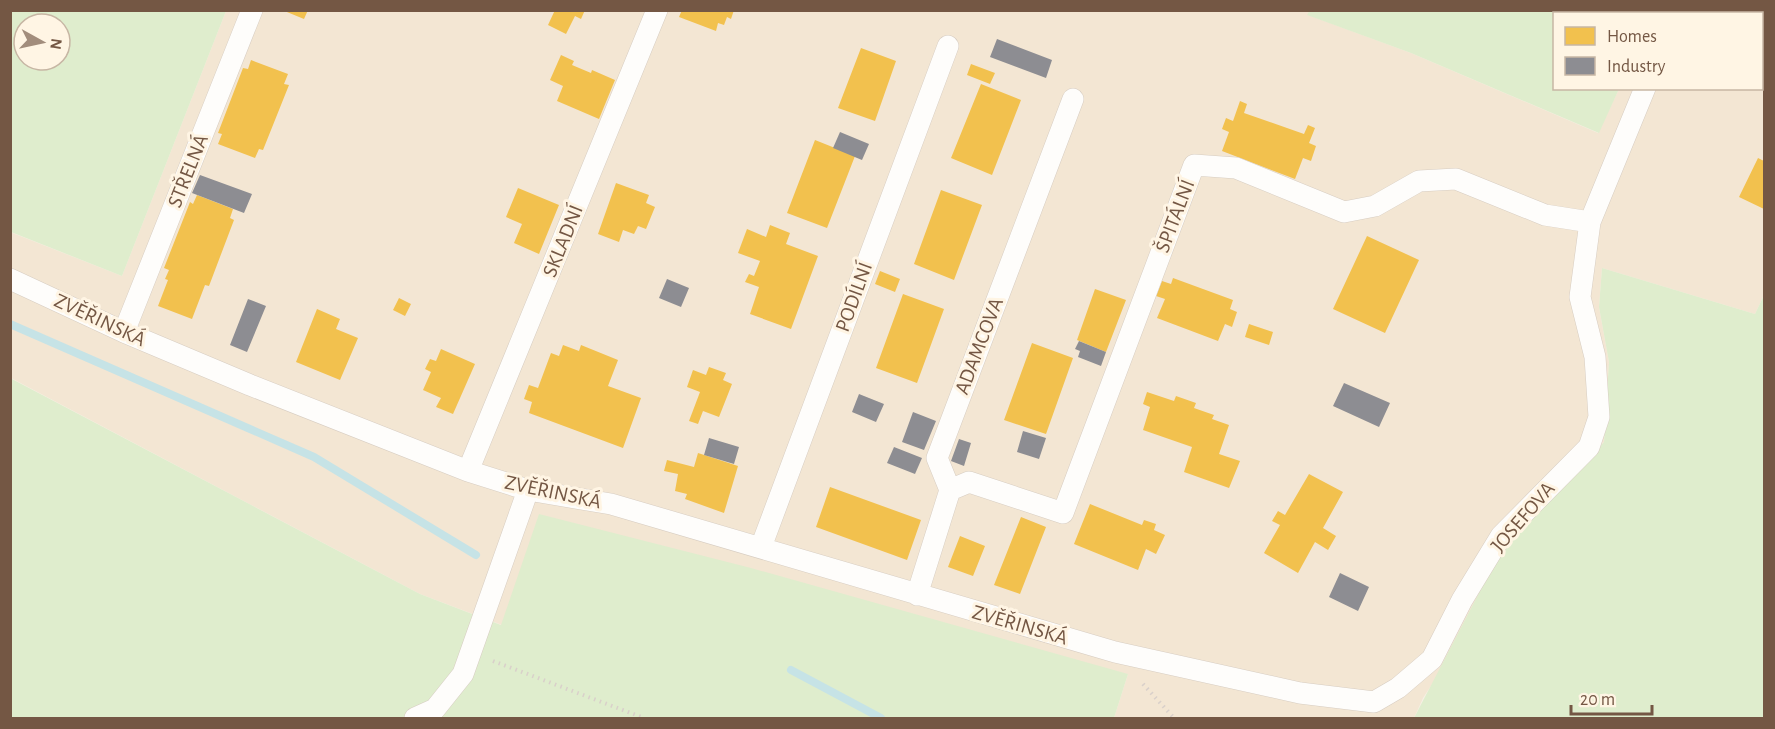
<svg xmlns="http://www.w3.org/2000/svg" width="1775" height="729" font-family="'Alegreya Sans',sans-serif">
  <rect width="100%" height="100%" fill="#f6f0e4"/>
  <path fill="#f3e6d3" d="M226,11h1084l-2,4 103,38 187,80 21,-44 143,-1v-74l-109,-1 1,-2h110v284l-9,19 -153,-46 -3,39 10,55 -5,80 -49,54 -132,202 -9,20h-300l14,-44 -626,-49 -82,-31 -409,-216 -1,-146 112,44z"/>
  <path fill="#dfedcd" fill-rule="evenodd" d="M1310,10h344v1l-1,3h-99v74l65,1 -20,44 -188,-80 -104,-38z
    M10,11h216l-104,265 -111,-44zM24,24h36v36h-36z
    M1602,268l153,46 9,-19v423h-350l90,-173 51,-49 49,-54 5,-80 -10,-55z
    M10,378l410,216 81,31 38,-111 212,54 377,106 -14,44h-1103z"/>
  <path fill="#f2c14e" d="M282,10h26l-4,9z
    M555,10h30l-4,9 -6,-3 -9,18 -18,-9z
    M682,10h52l-3,9 -4,-2 -3,8 -6,-2 -2,8 -37,-14z
    M861,48l35,13 -21,60 -37,-13z
    M561,55l13,6 -2,4 19,8 1,-3 23,10 -16,39 -42,-18 6,-15 -13,-6z
    M251,60l37,14 -4,10 5,1 -26,65 -4,-1 -4,9 -37,-14 4,-10 -4,-1 25,-65 5,1z
    M971,64l24,9 -5,11 -23,-9z
    M981,84l40,16 -29,75 -41,-17z
    M1240,101l7,3 -3,9 60,21 4,-9 7,3 -6,15 7,3 -5,15 -8,-3 -8,21 -73,-28 7,-19 -7,-3 4,-11 7,3z
    M815,140l40,16 -28,72 -40,-15z
    M1758,158l6,3v48l-25,-12z
    M616,183l33,12 -3,8 9,4 -9,22 -8,-3 -4,8 -11,-4 -4,12 -21,-8z
    M518,188l41,17 -20,49 -25,-11 8,-19 -16,-7z
    M941,190l41,15 -28,75 -40,-16z
    M197,195l36,14 -3,9 4,2 -25,66 -4,-1 -13,34 -34,-13 10,-26 -3,-1 4,-9 -5,-2 26,-66 3,2z
    M770,225l20,8 -4,11 32,12 -27,73 -41,-15 9,-27 -14,-5 4,-8 5,2 6,-15 -22,-8 9,-24 19,8z
    M1367,236l52,24 -34,73 -52,-24z
    M880,271l20,8 -5,13 -20,-8z
    M1173,278l60,22 -3,9 7,3 -5,15 -7,-3 -7,17 -61,-23 8,-19 -9,-3 6,-15 9,3z
    M1095,289l31,11 -20,52 -29,-12z
    M903,294l41,15 -27,74 -41,-15z
    M399,298l12,6 -6,12 -12,-6z
    M317,309l23,10 -4,10 22,9 -18,42 -44,-18z
    M1249,324l24,8 -4,13 -24,-8z
    M1032,343l41,15 -27,76 -42,-14z
    M563,345l16,6 2,-6 37,15 -10,26 33,12 -18,50 -94,-35 3,-11 -8,-3 5,-14 9,3 13,-35 8,3z
    M441,349l34,15 -22,50 -17,-7 5,-9 -18,-8 8,-18 -6,-3 5,-10 6,2z
    M709,367l17,6 -3,7 9,4 -13,33 -16,-6 -5,13 -9,-3 11,-29 -13,-5 6,-17 13,5z
    M1147,392l27,9 2,-5 20,7 -2,5 20,7 -2,4 17,6 -10,29 21,7 -11,27 -45,-16 8,-25 -49,-17 7,-23 -7,-3z
    M698,453l40,13 -14,47 -39,-14 2,-5 -12,-3 3,-17 -14,-3 3,-11 27,7z
    M1309,474l34,18 -20,36 13,8 -8,14 -13,-8 -17,31 -34,-20 16,-28 -8,-4 6,-10 7,4z
    M830,487l91,33 -14,40 -91,-33z
    M1090,504l52,21 2,-5 12,4 -2,6 11,5 -9,19 -10,-5 -8,21 -64,-26z
    M1021,517l25,10 -26,67 -26,-9z
    M960,536l25,10 -12,30 -25,-9z"/>
  <path fill="#8d8d92" d="M997,39l55,21 -6,18 -56,-21z
    M840,132l29,12 -7,16 -29,-12z
    M200,175l52,19 -8,19 -52,-20z
    M667,279l22,9 -8,19 -22,-9z
    M248,299l18,7 -19,46 -17,-7z
    M1079,341l27,11 -5,14 -23,-9 2,-6 -5,-2z
    M1344,383l46,20 -11,24 -46,-21z
    M859,394l25,10 -8,18 -24,-10z
    M913,412l23,9 -12,29 -22,-8z
    M1023,431l23,7 -7,21 -22,-7z
    M709,438l30,9 -5,17 -30,-9z
    M959,439l12,4 -7,23 -13,-5z
    M894,447l28,11 -7,16 -28,-11z
    M1340,573l29,14 -11,24 -29,-14z"/>
  <g fill="none" stroke-linecap="round" stroke-linejoin="round">
    <path stroke="#c6e3e6" stroke-width="8" d="M10,324l304,133 162,98
      M791,670l90,48"/>
    <defs>
      <path id="minor" d="M1677,14l1,-4
        M10,279l114,53 126,53 218,86 60,19 83,14 504,148 185,41 74,9 24,-14 34,-29 30,-59 39,-64 88,-89 10,-30 -4,-60 -15,-60 10,-75 55,-134
        M124,332l128,-322
        M468,471l189,-461
        M950,490l19,-8 94,31 131,-348 42,3 108,44 31,-6 44,-25 37,-2 89,36 45,7
        M761,547l187,-501
        M917,595l33,-105 -13,-32 136,-359
        M415,718l20,-9 28,-35 65,-184"/>
    </defs>
    <use href="#minor" stroke="#d7cdc2" stroke-width="22"/>
    <path stroke="#d9d0ca" stroke-width="4" stroke-dasharray="1.5 4.5" stroke-linecap="butt" d="M493,661l151,57
      M1143,684l31,34"/>
    <use href="#minor" stroke="#fefdfb" stroke-width="21"/>
  </g>
  <g text-anchor="middle" dominant-baseline="central" stroke-width="6" stroke-linejoin="round" paint-order="stroke">
    <g font-size="21" fill="#745744" stroke="#fff5e4">
      <text transform="translate(188 171) rotate(-68)">STŘELNÁ</text>
      <text transform="translate(1175 216) rotate(-69)">ŠPITÁLNÍ</text>
      <text transform="translate(563 241) rotate(-68)">SKLADNÍ</text>
      <text transform="translate(854 297) rotate(-70)">PODÍLNÍ</text>
      <text transform="translate(100 320) rotate(25)">ZVĚŘINSKÁ</text>
      <text transform="translate(979 346) rotate(-69)">ADAMCOVA</text>
      <text transform="translate(553 492) rotate(12)">ZVĚŘINSKÁ</text>
      <text transform="translate(1523 517) rotate(-49)">JOSEFOVA</text>
      <text transform="translate(1020 625) rotate(16)">ZVĚŘINSKÁ</text>
    </g>
  </g>
  <rect width="1775" height="729" fill="none" stroke="#745744" stroke-width="24"/>
  <rect x="1553" y="12" width="210" height="78" fill="#fff5e4" stroke="#c7b6a4" stroke-width="1.5"/>
  <rect x="1565" y="27" width="30" height="18" fill="#f2c14e" stroke="#c7b6a4" stroke-width="1.5"/>
  <text x="1607" y="42" font-size="18" fill="#745744">Homes</text>
  <rect x="1565" y="57" width="30" height="18" fill="#8d8d92" stroke="#c7b6a4" stroke-width="1.5"/>
  <text x="1607" y="72" font-size="18" fill="#745744">Industry</text>
  <g transform="translate(42 42) rotate(98)"><circle r="28" fill="#fff5e4" stroke="#c7b6a4" stroke-width="1.5"/>
  <path d="M0-4.5L10 22L0 15L-10 22Z" fill="#a28d7c"/>
  <text y="-9" font-size="16" font-weight="bold" text-anchor="middle" fill="#745744">N</text>
  </g>
  <path d="M1571 705v9h81v-9" fill="none" stroke="#745744" stroke-width="3"/>
  <text x="1580" y="705" font-size="18" fill="#745744" stroke="#fff5e4" stroke-width="4.5" paint-order="stroke">20 m</text>
</svg>
